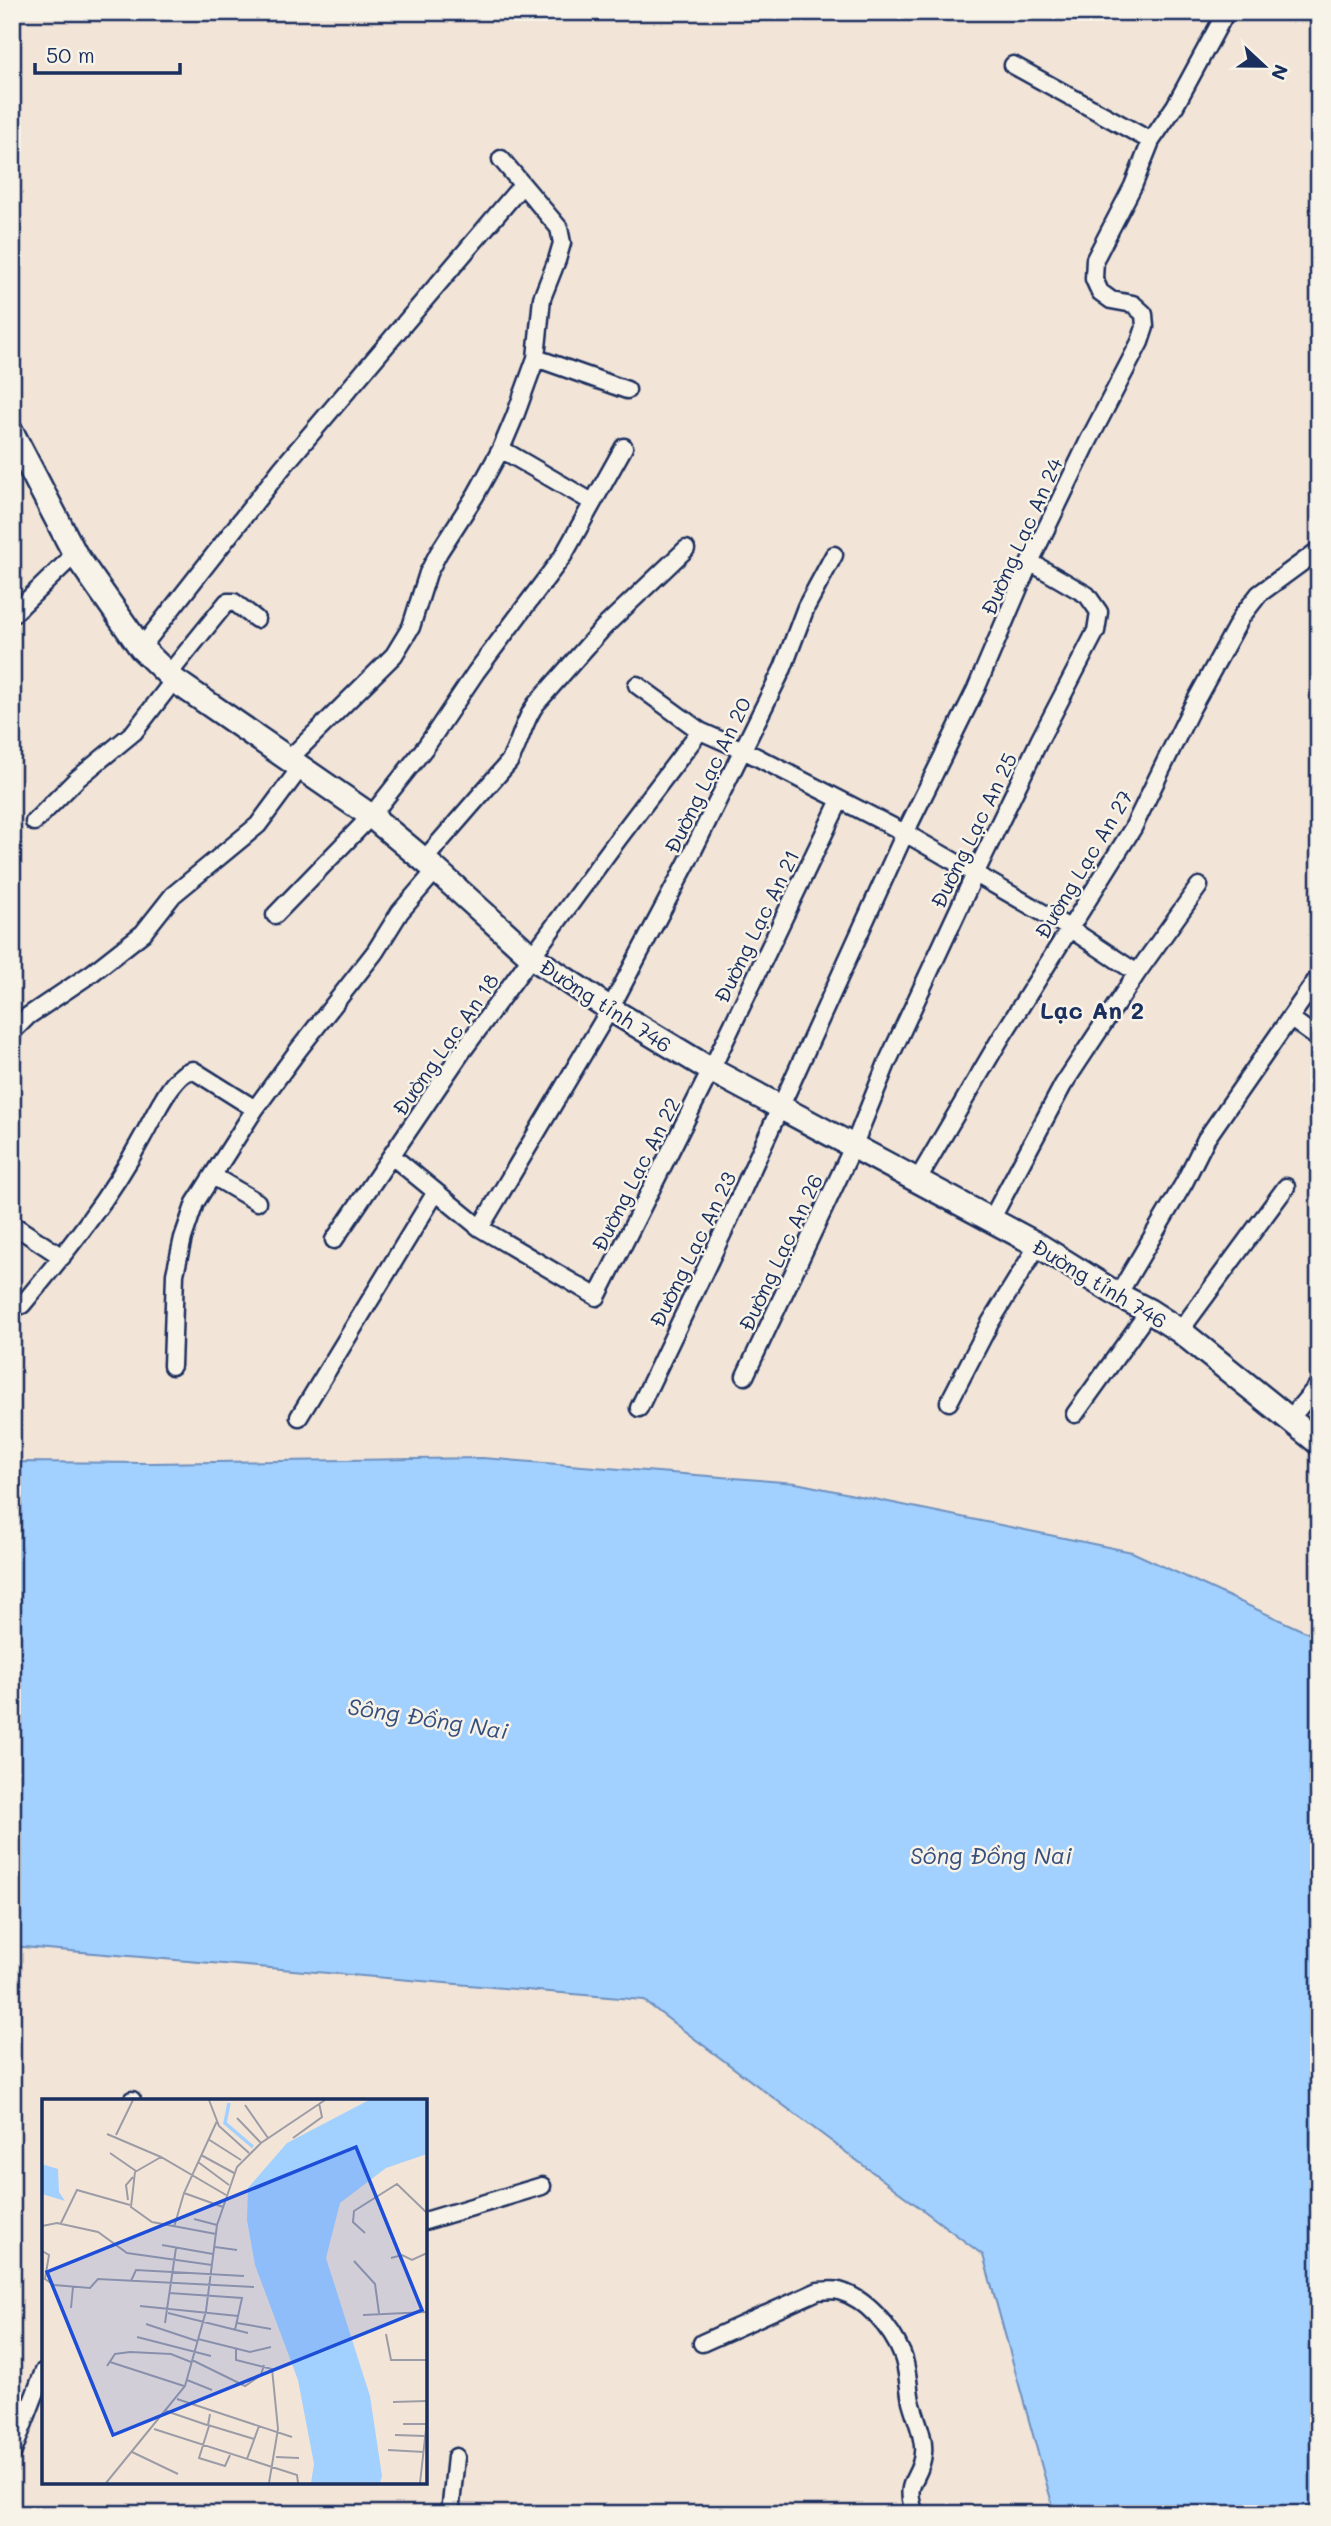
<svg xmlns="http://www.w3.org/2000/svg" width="1331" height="2526" font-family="Mali,sans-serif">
  <rect width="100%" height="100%" fill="#f2e4d7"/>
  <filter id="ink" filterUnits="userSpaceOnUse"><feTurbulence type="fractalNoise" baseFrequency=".0143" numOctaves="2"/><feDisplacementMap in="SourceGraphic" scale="14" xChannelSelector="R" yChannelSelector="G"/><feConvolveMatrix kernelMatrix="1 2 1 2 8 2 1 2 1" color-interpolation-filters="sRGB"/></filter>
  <g filter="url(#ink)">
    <path fill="#a3d1ff" stroke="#6d90bf" stroke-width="2" d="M482,1458l314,25 336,69 187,86v876h-264l-72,-259 -340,-255 -631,-54v-484l140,1z"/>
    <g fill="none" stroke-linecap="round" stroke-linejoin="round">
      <defs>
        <path id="minor" d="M1013,65l138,76
          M536,358l91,32
          M501,449l91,53
          M12,615l63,-61
          M141,648l141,-180 240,-283
          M168,675l59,-73h7l22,17
          M637,685l63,46 43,19 162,83 164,95 68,45
          M289,759l105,-104 17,-28 17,-54 11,-21 36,-56 26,-47 14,-33 21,-58 6,-60 15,-38 5,-17 -3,-15 -58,-69
          M34,822l43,-43 57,-47 40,-52
          M423,861l86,-99c11,-18 14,-41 27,-58l68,-77 82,-78
          M275,915l96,-99 56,-71 49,-73 87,-116 61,-109
          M1290,1018l29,21
          M12,1032l16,-16 64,-43 51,-40 30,-38 85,-70 43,-58
          M392,1156l88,72 117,69 114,-227 129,-270
          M213,1176l44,26
          M918,1179l81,-138 134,-213 57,-117 52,-95 17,-22 60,-44
          M991,1220l72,-135 74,-112 62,-87
          M12,1224l50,33
          M480,1228l130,-219 78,-148 95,-193 23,-61 28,-52
          M334,1240l127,-187 157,-214 82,-108
          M1118,1295l66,-112 22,-44 113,-163
          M12,1306l10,-1c45,-54 88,-107 121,-169 10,-17 30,-64 50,-66l62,39
          M1180,1331l106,-144
          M172,1366l3,-92 8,-36 12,-35 60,-94 44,-60 76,-97 25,-40 36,-42
          M745,1376l108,-229 34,-84 88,-189 65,-135 56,-108 3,-19 -12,-17 -57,-33
          M949,1402l41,-79 48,-78
          M639,1408l90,-188 176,-387 71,-144 54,-127 59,-122 51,-98 5,-15 -1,-13 -11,-10 -22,-4 -11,-8 -6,-13 1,-20 38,-73 18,-45 24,-35 51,-94
          M1075,1414l74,-103
          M299,1417l137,-225
          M1288,1421l31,-37
          M132,2101v-1
          M425,2221l117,-35
          M702,2343l116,-52c6,0 15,-2 21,0 27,7 53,38 63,63 6,14 6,32 9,47 4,16 14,36 12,52 -2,28 -21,26 -8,61
          M12,2454l32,-83
          M450,2514l6,-57"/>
        <path id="secondary" d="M12,433l63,121 66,94 33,32 197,136 65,54 96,87 78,52 101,61 327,175 80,50 31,16 31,20 139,112"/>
      </defs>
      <use href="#minor" stroke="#1b2f5e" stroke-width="21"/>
      <use href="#secondary" stroke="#1b2f5e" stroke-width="28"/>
      <use href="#minor" stroke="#f7f3e8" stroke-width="16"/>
      <use href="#secondary" stroke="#f7f3e8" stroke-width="23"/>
    </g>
  </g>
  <g text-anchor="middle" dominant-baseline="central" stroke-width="5" stroke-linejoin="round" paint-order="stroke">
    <g font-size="21" fill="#1b2f5e" stroke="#f7f3e8">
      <text transform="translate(1021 536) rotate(-66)">Đường Lạc An 24</text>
      <text transform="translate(707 775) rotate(-64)">Đường Lạc An 20</text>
      <text transform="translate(973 830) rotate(-64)">Đường Lạc An 25</text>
      <text transform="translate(1083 864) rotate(-59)">Đường Lạc An 27</text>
      <text transform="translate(756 926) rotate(-64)">Đường Lạc An 21</text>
      <text transform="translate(606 1005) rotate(33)">Đường tỉnh 746</text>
      <text transform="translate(445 1044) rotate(-55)">Đường Lạc An 18</text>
      <text transform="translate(635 1174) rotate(-63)">Đường Lạc An 22</text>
      <text transform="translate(692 1249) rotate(-64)">Đường Lạc An 23</text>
      <text transform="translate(780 1252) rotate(-65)">Đường Lạc An 26</text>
      <text transform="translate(1100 1283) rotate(31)">Đường tỉnh 746</text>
    </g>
    <g font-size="23" font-style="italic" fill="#364f7e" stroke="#f7f3e8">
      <text transform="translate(428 1718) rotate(9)">Sông Đồng Nai</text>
      <text x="991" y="1855">Sông Đồng Nai</text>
    </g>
    <g font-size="24" font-weight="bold" fill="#1b2f5e" stroke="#f7f3e8">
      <text x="1092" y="1009">Lạc An 2</text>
    </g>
  </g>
  <g transform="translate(42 2099)">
    <rect width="385" height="385" fill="#f2e4d7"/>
    <path d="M327,1h58v54l-41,14 -46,35 -14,55 44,138 12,80 -2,7h-69l3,-19 -16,-84 -43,-115 -8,-45 1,-32 39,-45zM0,65l16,5 1,23 6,9 -23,-7z" fill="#a3d1ff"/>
    <path fill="none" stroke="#a3d1ff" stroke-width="3.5" d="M187,4l-4,20 28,24"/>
    <path fill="none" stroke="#9c9ca7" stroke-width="2" d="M167,1l10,26 30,27M203,6l23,33M195,19l24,25M65,35l54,23 65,38M74,36l17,-35M251,39l29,-21 -3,-14M166,40l33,21M68,54l26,18M159,56l33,18M119,58l-26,15 -4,35 21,15 64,12M156,63l31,23M142,94l39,14M86,101l-2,-15 7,-8M152,120l23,6M19,124l16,-33 53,15M0,127l15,-3 41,9 29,21 85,12M132,128l10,-34 33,-72M323,134l-12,-11 1,-11 43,-27 30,29M120,146l51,9M173,148l22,3M0,152l7,4 -4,24 9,6 36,3 8,-9 156,8M349,159l11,-3 10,5 15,-7M312,162l21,23 4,29M89,182l5,-11 108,6M127,194l73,5 -7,32M98,207l98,10M29,209l2,-21M126,214l80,20M321,216l64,-3M123,224l11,-75M195,224l34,6M104,225l51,17M344,235l5,26h36M95,238l74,19M156,240l52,13 21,-5M194,250v11l36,9 6,60 -9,54M150,261l53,26 16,-11 3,-10M68,263l74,24M65,267l8,-12 15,-2 41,2 20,8M145,281l25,10M135,300l115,38M351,303l34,-1M124,312l41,14M168,315l-2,11 46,14M361,325h24M167,327l-10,32 26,8 5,-11M112,330l143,46 1,8M353,336l30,1M346,351l36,2M90,353l46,22M234,358l23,1M205,360l12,-33M64,384l79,-97 21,-75 11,-86 20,-58 24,-24 64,-43M378,384l7,-63"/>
    <path fill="#1d4ed8" fill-opacity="0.15" stroke="#1d4ed8" stroke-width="3.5" d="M314,48l66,163 -309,125 -66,-163z"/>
    <rect width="385" height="385" fill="none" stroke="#1b2f5e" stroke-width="3.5"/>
  </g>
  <rect width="1331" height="2526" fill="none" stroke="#f7f3e8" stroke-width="42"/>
  <rect x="21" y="21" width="1289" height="2484" fill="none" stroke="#1b2f5e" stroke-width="2.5" filter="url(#ink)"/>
  <g transform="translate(1264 66) rotate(112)" stroke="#f7f3e8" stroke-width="5" paint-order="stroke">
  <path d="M0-5L12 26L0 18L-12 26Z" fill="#1b2f5e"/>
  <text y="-10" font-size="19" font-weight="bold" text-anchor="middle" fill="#1b2f5e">N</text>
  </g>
  <path d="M35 63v10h145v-10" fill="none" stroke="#1b2f5e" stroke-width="3.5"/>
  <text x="46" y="63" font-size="21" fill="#1b2f5e" stroke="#f7f3e8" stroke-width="5" paint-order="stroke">50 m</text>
</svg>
